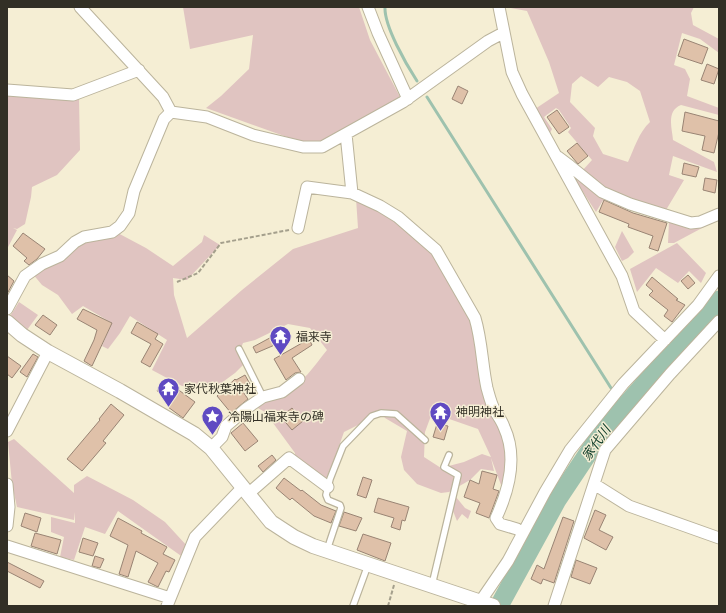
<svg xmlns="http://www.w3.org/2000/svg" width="726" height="613" font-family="'Space Grotesk','Noto Sans JP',sans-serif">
  <rect width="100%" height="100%" fill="#f5eed4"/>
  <path fill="#e0c4c1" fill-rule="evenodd" d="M183,7h176l11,33 30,57 -18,17 -67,33 -109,-39 15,-12 28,-27 4,-34 -63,14z
    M506,7h188l-3,6 2,12 26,14v14l-19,-14 -18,-6 -8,32 11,4 5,10 -3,17 32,12v7l-38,-10c-15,6 -9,23 -8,35l41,22 3,10 -44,-16 -4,19 15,5 -18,30 -58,-18 -26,-21 10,-11 -24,-28 3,-4 -12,-18 -3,-2 -12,9 8,12 -3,6 -14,-26 24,-16 -10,-31 -22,-51zM581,76l17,11 11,-10 18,5 13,9 10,31c-11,10 -16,27 -22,40l-25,-8 -10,-18 2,-8 -25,-26 2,-18z
    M7,90l72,7 1,53 -23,25 -25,12 -1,10 -6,27 -8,5 -4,-1 4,2 -10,19z
    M566,166l39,31 -9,15z
    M356,198l51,27 29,25 41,76 14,74 14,29 5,49 -9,7 -10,-27 3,13 -13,-2 -11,11 -21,12 -8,1 -24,-9 -13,-14 -3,-13 6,-26 -22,-13 -3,-5 -38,19 -10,28 -9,21 -30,-23v-5l-30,-41 -9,-5c11,-9 16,-8 27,-14 20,-9 31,-27 44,-43l-17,-22 -22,-4 -33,16 -12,3 -2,5 4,15 -10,10 -15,11 -25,3 -13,-1 -30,-16 15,-30 -37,-24 -10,17 -12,16 -6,-3 10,-23 -29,-17 -11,8 -14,-19 -16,-10 -10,-12 52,-36 30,-6 32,17 27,18 29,-24 2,-7 16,10 -33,35 -14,-2 1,17 13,43 55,-48 51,-41 65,-21zM432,413l46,16 13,28 -9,-3 -18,8 -23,6 -17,-11 1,-25z
    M717,220l-43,23h-6l1,-22z
    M622,231l12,21 -6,6 -6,3 -7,-14z
    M677,243l29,30 -5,10 -12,-12 -11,12 -22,-15 -19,24 -7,-23z
    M19,302l19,13 -11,15 -18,-12z
    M14,439l60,54v-8l13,-9 46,24 32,22 23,25 -4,11 -66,-47 -13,23 -20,-7 -11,33 -14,-3 4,-20 -13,-5v-15l24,6v-11l-1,8 -57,-13 -5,-23 -4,-42z
    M456,497l9,11 6,3 -3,8 -6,-5 -5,7 -4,-10z"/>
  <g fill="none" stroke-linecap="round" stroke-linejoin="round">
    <path stroke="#9ec2ae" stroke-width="3" d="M385,7c-1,19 21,57 32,74
      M427,97l184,291
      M620,398l6,5"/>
    <path stroke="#9ec2ae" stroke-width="19" d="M499,606l58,-106 46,-69 116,-131"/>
  </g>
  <path fill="#dfc1a9" stroke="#998474" d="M684,39l24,9 -6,16 -24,-8z
    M707,64l12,5 -5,15 -13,-4z
    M458,86l10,5 -6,13 -10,-5z
    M557,110l12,17 -10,7 -12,-17z
    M685,112l34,9v11l-5,21 -12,-3 3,-14 -23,-5z
    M577,143l11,13 -10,8 -11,-13z
    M684,163l15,4 -3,10 -14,-3z
    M705,178l12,2 -2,13 -12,-3z
    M604,200l29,13 34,10 -9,28 -9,-3 4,-12 -25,-9 1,-3 -30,-12z
    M23,233l22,16 -8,10 -8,6 -5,-4 3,-3 -14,-12z
    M7,275l7,6 -7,13z
    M688,275l7,8 -7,6 -7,-8z
    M652,277l26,22 -2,1 9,5 -13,17 -8,-6 4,-6 -19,-15 4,-4 -7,-6z
    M83,309l29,14 -20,43 -8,-5 10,-21 3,-10 -20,-11z
    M43,315l14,10 -7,10 -15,-10z
    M137,322l21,12 -3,5 8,5 -13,23 -9,-5 10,-18 -20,-11z
    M279,333l5,8 -28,12 -3,-6z
    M309,339l3,6 -20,13 9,14 -6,1 -9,7 -12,-21z
    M33,354l5,3 -11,20 -7,-5z
    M7,356l14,10 -9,12 -5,-4z
    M245,375l5,9 -9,5 7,10 -17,14 -14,-17 18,-17 1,1z
    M165,380l30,22 -12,16 -15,-11 3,-5 -14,-11z
    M111,404l13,11 -21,26 3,2 -24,28 -15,-12 33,-39 -1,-1z
    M292,408l11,13 -11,9 -11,-13z
    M243,423l15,18 -13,10 -14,-18z
    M437,424l11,2 -4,14 -11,-3z
    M272,455l4,5 -13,12 -5,-6z
    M482,471l15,4 -4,14 6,2 -10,27 -13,-5 4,-10 -16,-6 6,-17 9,4z
    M363,477l9,3 -6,18 -9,-3z
    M284,478l17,13 1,-1 19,15 15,6 -5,12 -17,-7 -22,-18 -2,2 -14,-12z
    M378,498l31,9 -4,14 -3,-1 -2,10 -9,-3 3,-9 -20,-6z
    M595,510l11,5 -7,15 14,7 -7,13 -22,-12z
    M344,512l18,6 -6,13 -17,-5z
    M25,513l16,5 -4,14 -16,-6z
    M563,517l11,4 -20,62 -11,-4 -2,5 -10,-5 6,-14 7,4z
    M118,518l24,13 -1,2 26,14 -4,7 12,6 -6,12 -3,-1 -8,16 -10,-5 10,-19 -22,-12 -8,26 -9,-3 9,-29 -18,-9z
    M35,533l26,7 -4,14 -26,-8z
    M363,534l28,9 -6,18 -28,-11z
    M83,538l15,5 -5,13 -14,-4z
    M95,556l9,3 -4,9 -8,-2z
    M576,560l21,8 -7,16 -19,-7z
    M7,562l37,19 -4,7 -33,-17z"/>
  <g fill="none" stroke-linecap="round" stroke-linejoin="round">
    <defs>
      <path id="service" d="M239,349l24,48
        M327,550l14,-42 -1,-3 -12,-5 -2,-5 4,-16 13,-33 29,-30 9,-3 15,1 29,26
        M432,585l26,-110 -14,-8 5,-12
        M353,606l15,-41"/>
      <path id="minor" d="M80,7l83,90 8,15
        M368,7l10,26 30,66
        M499,7l13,65 10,22 100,182 12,35 31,29
        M7,90l66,5 66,-25
        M346,134l6,59
        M558,157l12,9 32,26 28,12 61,19 9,-1 19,-8
        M298,228l9,-41 45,6 28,13 18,11 38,33 39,68c7,23 7,47 12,70 2,7 4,16 8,23 3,5 7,10 9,16 14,30 5,63 -8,91l4,6 17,5 6,4
        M7,309l18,-33 17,-12 18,-8 15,-14 9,-5 28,-5 8,-6 9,-13 5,-22 30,-72 7,-7 36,5 46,18 50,12h19l81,-45 85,-61 15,-8
        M7,431l41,-79
        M211,448l11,-11 4,-11 21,-18 16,-11 19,-5 17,-13
        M7,484l2,23 -2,19
        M594,484l35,22 90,32
        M248,494l41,-36 39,29
        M7,546l163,52
        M480,602l28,-41 37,-69 25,-42 53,-66 75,-79 21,-29
        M167,606l28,-69 48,-50
        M554,606l51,-156 65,-76 49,-53"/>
      <path id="tertiary" d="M7,322l15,13 26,17 72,39 74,43 17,14 60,74 23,15 19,9 180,60"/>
    </defs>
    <use href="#service" stroke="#bbb49c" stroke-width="8"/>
    <use href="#minor" stroke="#bbb49c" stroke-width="13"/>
    <use href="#tertiary" stroke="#bbb49c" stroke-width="16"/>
    <path stroke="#a49f8c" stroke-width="2" stroke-dasharray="4 2" stroke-linecap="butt" d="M177,282l21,-9 23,-30 68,-13
      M388,606l6,-21"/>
    <use href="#service" stroke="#fff" stroke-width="5.5"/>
    <use href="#minor" stroke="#fff" stroke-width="11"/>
    <use href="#tertiary" stroke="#fff" stroke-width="14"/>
  </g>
  <defs>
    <symbol id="temple-pin" viewBox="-11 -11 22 30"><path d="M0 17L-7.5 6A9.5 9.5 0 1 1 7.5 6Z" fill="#5f4ac2" stroke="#f5eed4"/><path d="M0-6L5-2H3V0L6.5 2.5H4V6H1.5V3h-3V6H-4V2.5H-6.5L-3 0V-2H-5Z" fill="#fff"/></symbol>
    <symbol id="sight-pin" viewBox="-11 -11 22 30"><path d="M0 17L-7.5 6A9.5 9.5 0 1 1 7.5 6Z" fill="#5f4ac2" stroke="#f5eed4"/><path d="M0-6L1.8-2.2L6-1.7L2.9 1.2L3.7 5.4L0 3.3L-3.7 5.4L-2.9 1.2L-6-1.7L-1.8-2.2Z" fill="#fff"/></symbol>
  </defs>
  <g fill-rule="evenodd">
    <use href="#temple-pin" x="268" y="324" width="25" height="34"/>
    <use href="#temple-pin" x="156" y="376" width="25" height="34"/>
    <use href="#temple-pin" x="428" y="400" width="25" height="34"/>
    <use href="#sight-pin" x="200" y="404" width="25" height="34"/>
  </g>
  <g text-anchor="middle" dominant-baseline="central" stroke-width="3" stroke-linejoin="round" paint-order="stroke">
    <g font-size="12" fill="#322f25" stroke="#f5eed4" text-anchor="start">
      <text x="296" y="337">福来寺</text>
      <text x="184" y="389">家代秋葉神社</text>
      <text x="456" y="412">神明神社</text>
      <text x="228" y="417">冷陽山福来寺の碑</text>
    </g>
    <g font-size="13" font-style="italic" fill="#0f3e2a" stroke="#f5eed4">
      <text transform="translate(596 443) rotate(-55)">家代川</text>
    </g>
  </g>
  <rect width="726" height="613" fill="none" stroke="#322f25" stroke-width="16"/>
</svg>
